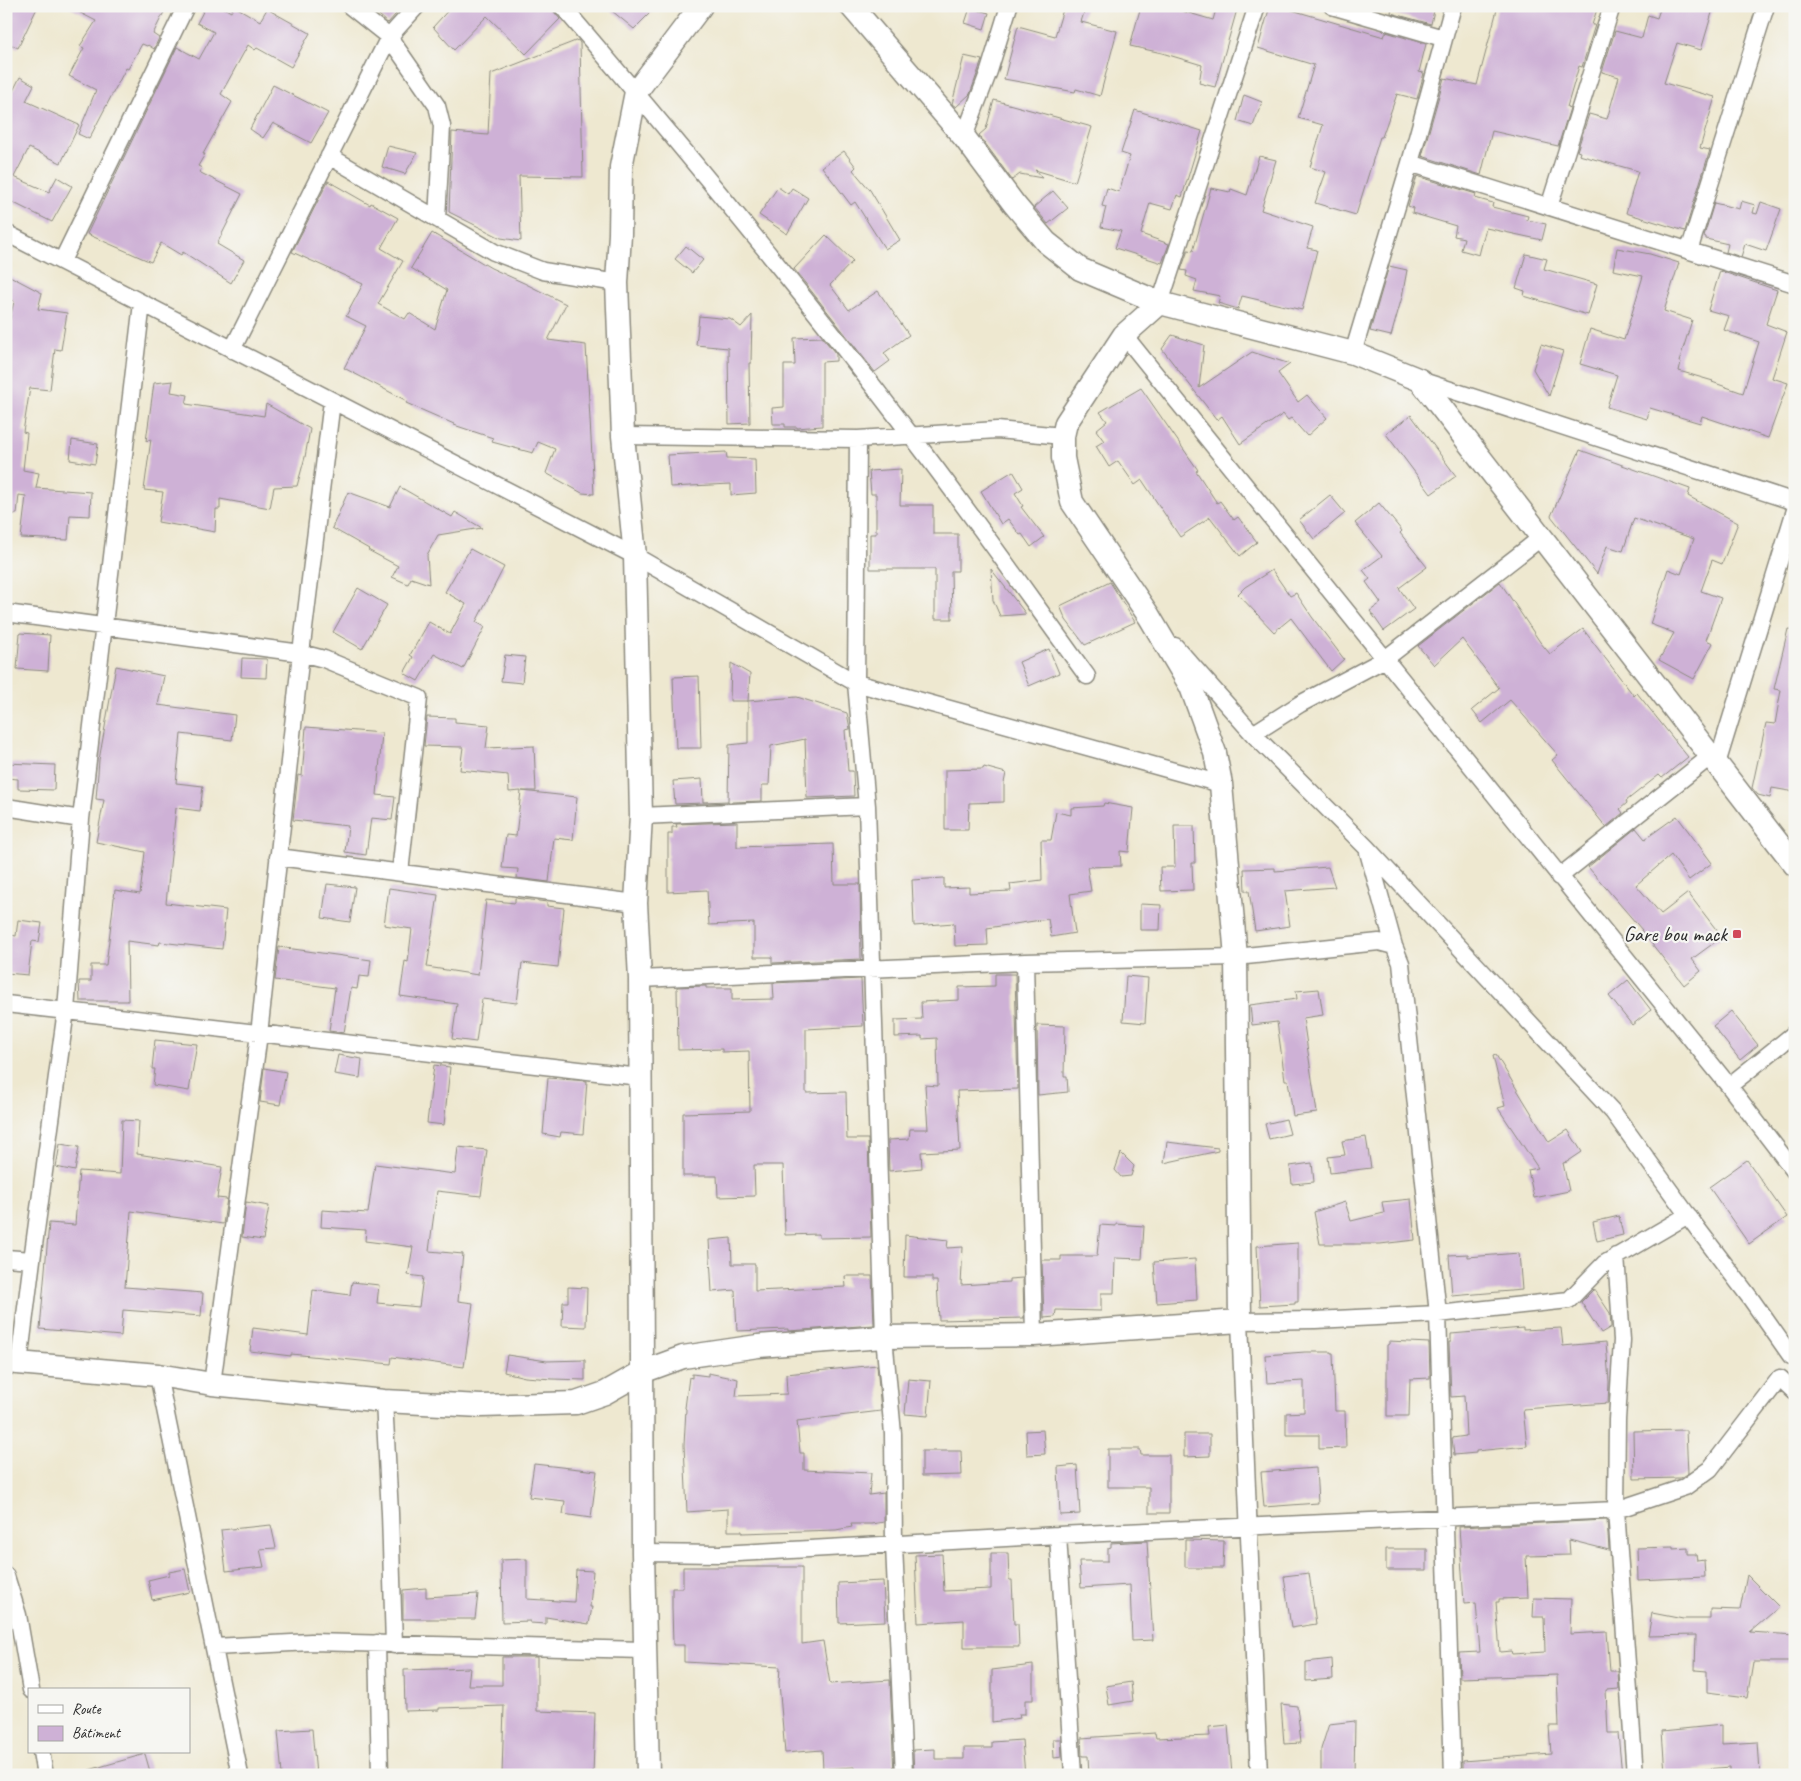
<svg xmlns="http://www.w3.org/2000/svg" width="1801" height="1781" font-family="Caveat,sans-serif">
  <rect width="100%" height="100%" fill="#f6f6f2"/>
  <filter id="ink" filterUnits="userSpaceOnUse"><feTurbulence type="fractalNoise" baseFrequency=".02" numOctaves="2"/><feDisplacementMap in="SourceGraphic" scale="10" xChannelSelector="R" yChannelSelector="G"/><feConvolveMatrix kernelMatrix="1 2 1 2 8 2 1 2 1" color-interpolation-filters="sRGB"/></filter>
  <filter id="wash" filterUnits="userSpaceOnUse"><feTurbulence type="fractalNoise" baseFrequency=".0096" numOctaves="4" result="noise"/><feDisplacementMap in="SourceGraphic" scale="20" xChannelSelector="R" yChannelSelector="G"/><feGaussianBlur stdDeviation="1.12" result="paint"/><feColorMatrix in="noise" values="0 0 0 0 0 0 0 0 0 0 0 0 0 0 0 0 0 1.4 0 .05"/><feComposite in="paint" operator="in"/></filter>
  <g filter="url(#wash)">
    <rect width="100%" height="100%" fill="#eee8d0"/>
    <g id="blocks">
      <path fill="#ceb1d6" d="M6,6h32l-20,42 -12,-6z
        M67,6h100l-14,28 6,4 -5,11 -6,-4 -1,1 -5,-2 -14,25 -2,-1 -37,71 -11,-5 18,-44 -27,-14 15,-28 -4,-2 16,-25z
        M206,6h14l11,6 3,-6 26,15 7,-12 43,24 -19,34 -34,-19 -2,2 -7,-5 -27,49 11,8 -29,52h2l-7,12 4,2 -3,4 43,22 -25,50 27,16 -13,23 -48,-31 -2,3 -20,-12 -10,19 -64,-28 90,-187 22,12 15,-27 -17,-9z
        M369,6h34l-15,17z
        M452,6h100l2,6 6,7 -34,35 -39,-38 -33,34 -21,-23z
        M606,6h51l-23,23z
        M1064,6h22l-5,16 36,9 -17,65 -24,-7 -1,3 -71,-13 14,-53 37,10z
        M1141,6h43l-2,5 31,9 4,-14h21l-23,81 -16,-4 3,-18 -40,-12 -32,-7z
        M1270,6h8l106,31 2,-5 40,12 -7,28 5,1 -7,26 -20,-5 -15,43h-2l-24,78 -41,-12 11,-31 -16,-5 13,-42 -25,-7 16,-53 -56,-17z
        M1392,6h43l-4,18 -40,-11z
        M1498,6h100l-6,19h3l-13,42 -3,-1 -12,41 3,1 -12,38 -66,-15 -11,44 -59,-19 22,-78 33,7z
        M1661,6h53l-13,44 -24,-7 -13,40 51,14 -15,51 10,2 -25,81 -59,-18 12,-42 -59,-16 1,-3 -3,-1 12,-37 18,5 12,-42 -17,-5 13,-41 27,7 6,-23 9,3z
        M970,8l19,5 -5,16 -19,-6z
        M578,40l2,3 3,134 -64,-1 2,65 -20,-3 -52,-26 3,-80 36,3 3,-61z
        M964,56l18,4 -12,34 -14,13 -4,-3z
        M20,77l14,8 -8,16 53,24 -18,38 -32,-15 -15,29 35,15 8,-15 15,9 -20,36 -46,-23v-94z
        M273,85l55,28 -17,30 -38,-20 -10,15 -13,-9z
        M1244,95l18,7 -9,24 -16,-5z
        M994,100l98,27 -17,55 -40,-12 7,8 -22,-4 -8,6 -33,-45 7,-6z
        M1135,110l67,21 -20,66 -5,-2 -5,14 -22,-6 -9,31 28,10 -7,19 -47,-15 6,-17 -20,-4 5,-20 -4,-1 5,-18 12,4 11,-36 -9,-3z
        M388,146l29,7 -12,21 -23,-7z
        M844,151l12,16 -3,3 17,20 30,50 -15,9 -30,-47 -4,3 -29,-38z
        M1259,156l17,4 -15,50 52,17 -6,21 10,2 -15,60 -60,-14 -4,13 -20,-6 2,-7 -26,-5 3,-11 -11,-4 1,-5 -6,-1 7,-20 5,1 18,-63 19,4 1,-3 16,6z
        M1417,176l59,18 -1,4 18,5 -1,4 36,9 -1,4 19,4 -4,16 -56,-12 -7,27 -18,-5 3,-12 -10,-2 2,-10 -44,-13 1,-5 -5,-2z
        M328,181l42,24 1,-2 27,15 -17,30 22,13 -25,43 27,15 4,-6 26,16 12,-39 -36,-22 21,-35 59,35 33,15 42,21 -18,36 38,5 8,149 -12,-1 -36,-20 9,-24 -17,-7 -5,11 -41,-11 1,-4 -39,-13v-1l-48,-21 1,-2 -63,-33 22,-42 -20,-10 17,-32 -71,-32z
        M778,187l10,7 4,-6 16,10 -21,36 -28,-19z
        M1053,191l15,17 -20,16 -14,-17z
        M1741,201l14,4 -2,8 4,1 4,-12 20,7 -15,42 -21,-7 -4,13 -15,-5 2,-8 -22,-5v-2l-2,-1 10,-33 25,6z
        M826,235l27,26 -23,24 19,25 29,-19 31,44 -25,18 6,8 -15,11 -81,-103z
        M686,246l17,14 -11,13 -17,-14z
        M1617,248l33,6 29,9 -15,48 28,9 -13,42h2l-2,9 34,10 -1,1 31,11 16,-51 -35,-12 5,-14 -21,-6 12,-39 57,19 -11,34 21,8 -15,46 16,5 -20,55 -66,-22 -2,7 -50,-15 -3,11 -40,-12 10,-32 -37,-11 10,-35 34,11 19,-64 -30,-6z
        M1526,254l21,5 -3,10 53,15 -9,31 -64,-19 1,-5 -9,-3z
        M1389,266l18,4 -5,27 -11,39 -21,-5z
        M6,274l36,19 -4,16 29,4 -6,37 -6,-1 -5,41 -20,-2 -7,44 4,1 -4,37 16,3 -3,15 55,4 -1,24 -20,-1 -2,25 -47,-2 5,-42 -7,-1 -2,19h-11v-178l8,-35 -8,-3z
        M752,315l-1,48h-2l1,60 -21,1 -1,-76 -32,-3 3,-29 31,3 11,8z
        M1172,335l32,10 -5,43 53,-36 38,12 -12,9 20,29 9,-7 20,23 -20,18 -16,-18 -3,2 -5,-6 -43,30 -18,-28 -5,4 -55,-71z
        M822,337l14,17v7l-14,1v64l-25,2v-1h-12v-3h-12l-1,-16 12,-1v-42h11l-1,-27z
        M1541,344l22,7 -14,45 -16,-27z
        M173,381l-2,11 17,3 -2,9 78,12 2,-12 44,25 -5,28 -8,29 -23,1 -4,21 -50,-9v10h-4l-1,23 -57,-10 5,-30 -19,-2 7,-51 -5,2 8,-58z
        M1141,388l57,82 -2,1 21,32 3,-2 14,19 4,-3 19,25 -17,14 -30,-39 -30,20 -38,-57 -7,5 -17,-24 -9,6 -13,-21 8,-5 -8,-11 11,-9 -7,-9z
        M1411,415l45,61 -25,18 -45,-60z
        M72,440l26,4 -3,20 -25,-4z
        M1580,450l110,39 -2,7 50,27 -16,41 -10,-4 -11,31 20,7 -15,42 7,3 -19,36 -35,-19 15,-27 -24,-9 18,-55 13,5 13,-35 -60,-21 -11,33 -16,-5 -10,28 -46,-58z
        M726,452l1,6 28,1 1,34 -25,2v-11l-61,3 -2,-32z
        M901,469l-1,36h33v29h25v37h-7l1,48h-17v-50h-65v-35h6v-40h-5l-2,-23z
        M1013,471l10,17 -8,5 8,13 -2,1 23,30 -13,10 -9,-13 -2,1 -12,-16 -7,5 -20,-33z
        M400,487l52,30 3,-5 27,16 -44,7 -11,20 2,29 -18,-6 -3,6 -16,-7 6,-11 -30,-16 1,-1 -37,-21 16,-36 42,15z
        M1330,495l15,18 -31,26 -15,-19z
        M1379,503l23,28 -2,2 27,34 -28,21 15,21 -30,22 -14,-20 11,-8 -15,-21 4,-3 -7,-9 19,-14 -27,-33z
        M470,549l34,18 -28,55 9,5 -22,42 -29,-15 -16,27 -14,-8 9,-16 -3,-2 19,-33 21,12 16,-30 -21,-12z
        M991,569l35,45 -26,2 -7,-16z
        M1272,570l18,26 6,-3 16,24 32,42 -13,12 -40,-53 -17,14 -36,-38 7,-7z
        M1110,582l25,40 -50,23 -19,-25 -6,-14z
        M1500,582l40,60 10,12 33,-25 51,67 3,-3 51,64 -26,21 -3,-3 -33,26 1,2 -7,6 3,4 -17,14 -54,-67 6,-5 -48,-55 -28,23 -10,-13 27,-22 -37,-49 -28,26 -16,-19z
        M358,588l29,17 -25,44 -29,-17z
        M1788,629l7,1v162l-23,-4 -2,10 -12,-3 -6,-7 14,-65 9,1 6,-34 -7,-1z
        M20,633l30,2 -2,36 -31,-2z
        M1049,649l10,24 -30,13 -10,-24z
        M505,655l20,2 -3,26 -21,-2z
        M242,658l25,1 -1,19 -25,-1z
        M731,663l19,11 -2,27h-18z
        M116,666l48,10 -6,29 77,10 -3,25 -51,-6 -5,49 27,3 -3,25 -24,-3 -10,95 60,7 -4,39 -62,-7 -1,3 -32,-4 1,60h-48l-1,-20h12v-16h15l9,-75 25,4 5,-42 -49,-10 8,-42 -8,-1 3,-39z
        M699,676l2,72h-25l-3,-71z
        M797,697l50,16 3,16 -5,1 3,41h5l1,25 -47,2 -2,-59 -34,7 -2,39h-7v16l-87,3 -2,-23 29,-2 1,23 25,-1 1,-56 19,-2v-42z
        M427,717l28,1v4l34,3 -3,23 48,-2 2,45h-14l55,6 -4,43 -19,-2 -5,44 -32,-4 1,-9 -16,-1 4,-33 10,1 5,-45 -12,1 -1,-17 -48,-5 3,-23 -39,-1z
        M306,727l76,6 -5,62 18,2 -3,23 -21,-2 -5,37 -21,-3 3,-26 -55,-6 5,-45 4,1z
        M6,763l49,2 -1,25 -36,-1v-10l-12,-1z
        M984,767l22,6 -2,10v19l-35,1 -1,27h-23v-60l38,-1z
        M1104,803l29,5 -4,44 -9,-1 1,15 -34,1 4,24 -21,3 5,39 -24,4 -3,-18 -61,9 1,17 -33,1 -1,-23 -40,3 -2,-46 32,-2v10l25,-1v6l42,-2 -1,-7 32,-4 -1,-40h10l5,-28 15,3v-7l32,-2z
        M1677,816l35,47 -23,17 -18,-25 -35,30 25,29 27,-21 34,44 -30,22 9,12 -17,14 -43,-55h1l-54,-63 48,-39 9,11z
        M737,822v25l96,-3 1,40h26l1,75 -89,4v-6h-18v-34l-45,2 -2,-35 -39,2v-58h4v-7h5l-1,-3z
        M1174,826h20l1,37h-3l1,27 -32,1 -1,-24h15z
        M1328,867l7,20 -50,4 5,35 -35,5 -6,-40h-4l-1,-22 31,-1v3z
        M327,884l28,3 -5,35 -28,-4z
        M389,888l49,7 -11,72 51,8 8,-75 29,3v-5l32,4v4l17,2 -6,59 -36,-4 -5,40 -35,-4 -6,43 -24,-3 5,-35 -57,-8 5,-35 3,1 4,-33 -28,-4z
        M1140,904l21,1 -1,25h-20z
        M18,920l24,3 -3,19 -7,-1 -4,34 -22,-2v-39l10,2z
        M279,947l92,13 -2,17 -10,-1 -2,13 -6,-1 -7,45 -15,-2 6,-43 -60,-8z
        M995,974h20l3,115 -61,2 3,59 -39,2 1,16 -33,3 -1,-31 21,-1 1,-10h18l-3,-44 13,1 -1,-48 -15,1v-3l-27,1v-17l27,-1 -1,-17 38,-2v-13l36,-1z
        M1126,976l22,2 -3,45 -22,-2z
        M861,979l2,47 -57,3v64l40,-1 1,47h21l3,98 -52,1v-4l-34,1 -2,-70h-29l1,31 -37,1 -1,-21h-34v-63l67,-2 -1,-60 -27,1v-3l-44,1 -1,-63 29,-1v2h26v12l42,-1 -1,-16z
        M1628,980l23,30 -19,15 -23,-29z
        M1319,989l4,26 -20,3 14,95 -24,3 -5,-36h-3l-8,-58 -25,3 -2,-20 47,-6 -1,-8z
        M1731,1011l27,34 -18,15 -27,-34z
        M1037,1025l28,1 -1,50h3l1,16 -30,3z
        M155,1040l42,4 -8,47 -36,-6 2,-16h-3z
        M338,1055l24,4 -2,19 -26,-4z
        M1496,1055l53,87 19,-12 14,22 -15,10 -4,1 6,28 -35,7 -6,-28 10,-2 -40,-60 7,-2 -12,-50z
        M434,1065l16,2 -6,58 -17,-2z
        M264,1068l22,4 -6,33 -20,-3z
        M548,1078l39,3 -4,53 -22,-2 -1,5 -17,-3z
        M1286,1119l4,15 -21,5 -4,-15z
        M122,1120l17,1 -2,33 85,13 -5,31 10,1 -4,25 -92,-13 -6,76 78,6 -2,23 -78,-6 -2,26 -81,-7 9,-106 26,2 4,-54 41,3z
        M1366,1137l5,31 -41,5 -2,-16 17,-2 -3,-14z
        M1167,1142l51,6v3l-54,12z
        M60,1144l19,3 -4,24 -19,-4z
        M458,1147l29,3 -6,46 -44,-5 -8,60 34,3 -5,47 15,2 -9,64 -72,-10 -1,7 -100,-10v2l-41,-5 3,-23 55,7 5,-45 37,5 2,-13 27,3 -2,18 42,4 4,-30 -15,-2 5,-28 -48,-6 1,-11 -45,-3 1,-17 46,3 7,-49 80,10z
        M1121,1153l13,13 -3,10 -10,1 -6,-7z
        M1747,1160l40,57 -38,27 -40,-57z
        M1312,1163l2,19 -22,2 -2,-18z
        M1411,1199l4,41 -35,4h-60l-6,-32 31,-10 6,19 33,-8 -2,-11z
        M246,1202l23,4 -6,34 -21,-3z
        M1619,1216l4,19 -26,6 -4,-19z
        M1116,1224l28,2 -2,33 -27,-1 -1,35h-13v18l-45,-1 -1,7 -11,1 -2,-58h19v-4h36l3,-31 16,1z
        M905,1235l43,5 -1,8 16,-1 -2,38 48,-3v-3l14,-1 1,40 -85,2 -2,-39h-5v-4h-28z
        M731,1238l1,26h23v27l91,-4 -1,-11h27l2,49 -86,6v-2l-51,2 -2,-41 -23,2 -3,-52z
        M1298,1243v59h-3v2l-35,2 -3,-60z
        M1519,1253l3,37 -70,6 -3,-41 19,-1v3z
        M1195,1259l2,41 -40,3 -3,-41z
        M568,1287l19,1 -1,39 -24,-1 1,-24h5z
        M1594,1289l16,24 1,14 -10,6 -20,-31z
        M1523,1328v2l38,-2 2,18 43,-4 3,40 -1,21 -85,6 4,37 -51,5v2l-22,2 -2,-17 14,-2 -2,-40 -13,1 -2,-55h2v-8z
        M1389,1341l40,2 1,35 -20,1 -1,37h-22v-71l2,-1z
        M1305,1352h26v1h2l2,58h10l1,37 -27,1v-14h-33v-22l18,-1v-31l-37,2 -2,-28z
        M507,1355l40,6 38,-1v20l-33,-1 -27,-2 -21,-5z
        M877,1365l4,46 -84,10 3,32h4v17l67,3 -2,22 15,-2v29l-13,2h-20l1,3 -16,3 -94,3v-2h-14v-22l-41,3 -3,-67 2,-36 -1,-1 4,-31 3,1v-4l16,2v-3l30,6 -2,17 51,-2 -1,-20z
        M908,1379l23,2 -3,35 -23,-2z
        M1043,1430l2,24 -18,1 -1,-24z
        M1686,1430l2,43 -8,5 -46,1 -1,-48z
        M1184,1434h26v22l-26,1z
        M1108,1449h32l1,6h28v58h-20v-26h-41z
        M922,1451h39l1,24 -40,1z
        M534,1464l63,7 -6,47 -28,-4 2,-13 -36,-4z
        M1077,1465l3,49 -20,1 -2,-48z
        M1316,1468l2,35 -54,4 -3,-35z
        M1607,1520l2,30 -40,-10 1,15 -44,1 2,42 -29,1v3h-3l4,50 11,-1 1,3 33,-2 -1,-35h-11l1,-19 37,1 -1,35 37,-2 3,39h8l1,18 -13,1 2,43h10l4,42h-159v-14l88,-7 -2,-28h10l-2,-51 -97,3 -1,-25 21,-1 -4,-49 -12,1 -5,-77z
        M271,1525l5,23 -16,1 4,18 -38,4 -5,-41z
        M1185,1540l39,1 -1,27h-35v-1h-3z
        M1147,1541l6,99 -21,1 -2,-56 -49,3 -2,-27h29v-13l3,-1v-4z
        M1673,1547v2l15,-1v6h8l1,7 7,-1 1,17 -67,3 -1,-32z
        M1386,1549h41v21h-41z
        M991,1553h17l1,27h3l2,44h4l1,23h-55v-27l-46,3 -3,-68 27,-1 2,37 47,-2z
        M527,1559v40l47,3 2,-32 17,1 -3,36h2l-3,17 -43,-7v7l-16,-1v-2l-28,1 -1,-62z
        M683,1567h119v77l21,-3 7,43 60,-4 4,95h-38l-1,-8 -32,2 -1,-19 -37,3 -6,-70 1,-16 -96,-5v-17h-11l-1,-38v-19h11z
        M185,1569l5,23 -38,8 -4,-20 21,-5v-3z
        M1309,1573l7,51 -25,4 -7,-52z
        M1747,1575l32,32 -29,25 45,3v27h-42l-6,36 -40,-5v-22l-12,-1 1,-35 -48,1 4,-23 31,6h27v-10l30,1z
        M883,1581l2,40 -46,2 -1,-40z
        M426,1588v9l52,-3 -3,25h-72v-29z
        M502,1657h35v54l58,2 -2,62h-91l2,-69 -65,2v2l-34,1 -1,-41 66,-2 -2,17h34z
        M1332,1659l1,20 -27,2v-19z
        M1033,1665v35h-8v14h-6l1,4 -28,4v-52z
        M1131,1682l2,19 -24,4 -3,-19z
        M1281,1704l16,2 4,37 -17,1z
        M1355,1721l-1,54h-33v-26l8,-25z
        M1228,1725l4,50h-143l-1,-19h-6l-1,-18 74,-5 1,5 54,-2 -1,-9z
        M1722,1725v19l36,-2 2,31 -30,1v-7l-65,6 -3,-42z
        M312,1729l4,46h-34l-4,-44z
        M1053,1739h8l1,18 -8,1z
        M1022,1740l3,35h-111l-1,-25 22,-1v10h29v-11h28v-6z
        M145,1754l6,21h-62v-5z"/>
    </g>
  </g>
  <g filter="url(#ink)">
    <use href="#blocks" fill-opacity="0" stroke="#8c8a7e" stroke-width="1"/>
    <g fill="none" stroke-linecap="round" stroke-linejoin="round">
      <defs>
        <path id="street" d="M350,6l39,31 48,69 5,20 -5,93
          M562,6c120,140 237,282 348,428 61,79 118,161 177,242
          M1332,6l111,32
          M964,137l25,-66 20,-65
          M329,156l165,96 49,19 74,12
          M1410,163l385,121
          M1549,207l63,-201
          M6,233l629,323 221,127 365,101
          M1689,251l77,-245
          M62,261l124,-255
          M1160,303l97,-297
          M1124,335l605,751 66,86
          M232,350l157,-313 28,-31
          M1353,353l57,-190 43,-157
          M1420,380l375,122
          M623,436l235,3 139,-9 66,6
          M858,439l-2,244 11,123 17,531 9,97 1,111 10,230
          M6,613l295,40 23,6 95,39 -19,175
          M1175,646l78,88 114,114 246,264 81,112 57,75 40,57
          M1253,734l47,-30 85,-45 157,-122
          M1717,764l78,-254
          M6,807l75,12
          M641,816l226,-10
          M1368,852l26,94 7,17 37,351 15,461
          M278,857l358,46
          M1559,877l152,-121
          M1025,962l9,373
          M640,979l385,-17 211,-5 143,-15 15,4
          M6,1004l634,73
          M1729,1086l66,-53
          M1616,1256l6,84 -5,80 -1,90 19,265
          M6,1258l26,2
          M19,1363l13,-103 34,-250 15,-191 61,-516
          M158,1375l82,400
          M212,1384l47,-350 42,-381 31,-252
          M384,1401l6,112 4,132
          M1058,1535l15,240
          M643,1553l77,1 338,-19 558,-25 69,-23 25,-18 70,-91 15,14
          M6,1576l12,39 13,75
          M377,1643l3,132
          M214,1647l97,-5 333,8
          M41,1752l4,23
          M1259,1775l-19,-454 75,-1 123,-6 131,-14 35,-36 84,-49"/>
        <path id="secondary" d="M851,6l113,131 50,67 32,38 34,27 80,34 193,50 67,27 375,485
          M6,1362l152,13 54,9 172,17 97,5 95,-3 29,-10 37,-21 41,-15 75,-11 126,-9 150,-2 206,-14 -4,-364 -15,-173 -6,-31 -24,-66 -42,-71 -77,-114 -9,-44v-22l3,-13 58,-88 36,-32
          M648,1775l-5,-222 -3,-574 -4,-76 5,-87 -6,-260 -12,-120 -6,-153 3,-49 1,-67 15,-75 65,-86"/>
      </defs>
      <use href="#street" stroke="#8c8a7e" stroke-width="19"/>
      <use href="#secondary" stroke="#8c8a7e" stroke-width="25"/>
      <use href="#street" stroke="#fff" stroke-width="16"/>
      <use href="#secondary" stroke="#fff" stroke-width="22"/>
    </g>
  </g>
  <rect fill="#d1495b" stroke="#f6f6f2" stroke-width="2" x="1732" y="929" width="10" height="10" rx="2.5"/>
  <g text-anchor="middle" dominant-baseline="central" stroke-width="4.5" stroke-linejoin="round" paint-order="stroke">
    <g font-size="21" fill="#2b2b2b" stroke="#f6f6f2" text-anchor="end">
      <text x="1727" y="934">Gare bou mack</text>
    </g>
  </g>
  <rect width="1801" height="1781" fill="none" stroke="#f6f6f2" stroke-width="25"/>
  <rect x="28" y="1688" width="162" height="65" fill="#f6f6f2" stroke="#a5a5a2"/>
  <rect x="38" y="1705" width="25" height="8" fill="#ffffff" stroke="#a5a5a2"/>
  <text x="72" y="1714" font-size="15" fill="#2b2b2b">Route</text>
  <rect x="38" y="1726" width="25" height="15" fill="#ceb1d6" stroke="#a5a5a2"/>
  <text x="72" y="1738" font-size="15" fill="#2b2b2b">Bâtiment</text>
</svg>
